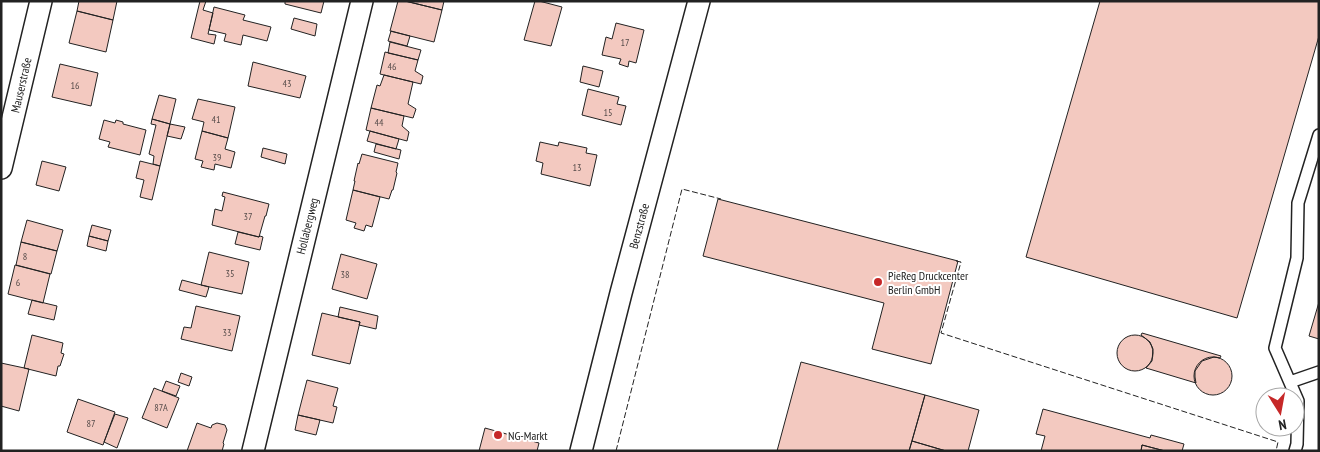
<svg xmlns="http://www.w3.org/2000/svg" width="1320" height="452" font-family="'PT Sans Narrow',sans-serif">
  <rect width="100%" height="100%" fill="#fff"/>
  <path fill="#f3c9c0" stroke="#222" d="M79,1h38l-4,19 -36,-9z
    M200,1h6l-3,9 10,3 -5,21 8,1 -2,9 -23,-6z
    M285,1h39l-3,12 -36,-9z
    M398,1h7l37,9 -8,32 -44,-11z
    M405,1h39l-2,9z
    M535,1h4l23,6 -11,39 -27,-6z
    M1100,1h219v35l-82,282 -211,-61z
    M214,7l31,8 -2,5 28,7 -4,14 -24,-6 -2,10 -17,-4 2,-7 -17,-4z
    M77,11l36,9 -7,32 -37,-9z
    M294,18l23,6 -2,12 -24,-7z
    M616,23l28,7 -8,33 -7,-2 -1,6 -9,-3 2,-5 -19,-4 4,-18 6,2z
    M391,31l19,5 -3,10 -19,-5z
    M390,42l31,8 -3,10 -30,-7z
    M385,52l33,8 -3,11 8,5 -2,8 -41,-10z
    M253,62l53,14 -6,22 -52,-12z
    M60,64l38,9 -7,33 -39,-9z
    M583,66l20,5 -4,16 -19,-5z
    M384,75l29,7 -5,22 8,5 -3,9 -42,-10 6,-23 3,1z
    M588,89l31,8 -2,7 9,2 -5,19 -39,-10z
    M159,95l17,4 -6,25 -18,-5z
    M198,99l37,8 -7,31 -26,-7 2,-9 -12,-3z
    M371,108l33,8 -2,10 7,6 -2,9 -41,-11z
    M152,119l18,5 -10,42 -7,-2 1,-8 -5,-2 7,-29 -5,-1z
    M104,120l11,3 1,-3 7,2v2l23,6 -6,25 -32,-8 2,-5 -11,-3z
    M170,124l15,3 -4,12 -14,-3z
    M202,131l26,7 -3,11 10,3 -4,16 -16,-4 -1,6 -13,-3 2,-6 -8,-2z
    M370,131l29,8 -3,10 -29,-8z
    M540,142l18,4 1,-4 28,6 -1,5 11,2 -7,31 -49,-12 2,-11 -7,-2z
    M376,144l25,6 -2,9 -25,-7z
    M263,148l24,6 -2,10 -24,-7z
    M362,154l36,9 -2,9 1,1 -4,17h-1l-3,9 -36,-9 2,-9h-1l4,-18 1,1z
    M42,161l24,6 -7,24 -23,-6z
    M140,161l20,5 -8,34 -12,-3 4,-17 -8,-2z
    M353,190l27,7 -8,30 -6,-2 -2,6 -10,-3 2,-5 -10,-3z
    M223,192l46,12 -3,12h-1l-6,21 -47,-12 3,-16 7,2 3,-14 -3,-1z
    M718,199l240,62 -27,103 -59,-15 12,-46 -181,-47z
    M27,220l36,10 -6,21 -36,-9z
    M92,225l19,5 -3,11 -19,-5z
    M238,232l21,5 1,-1 3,1 -3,13 -25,-6z
    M89,236l19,5 -2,10 -19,-5z
    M21,242l36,9 -6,23 -35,-9z
    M209,252l40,10 -7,32 -41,-9z
    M341,254l36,10 -10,35 -35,-10z
    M15,265l35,9 -7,29 -35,-9z
    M182,280l27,7 -3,10 -27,-7z
    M32,300l25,6 -3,14 -26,-6z
    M1319,302v37l-10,-3z
    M196,306l44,10 -8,35 -51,-12 3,-12 7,1z
    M340,307l38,9 -2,13 -17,-4 1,-3 -22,-5z
    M322,313l38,9 -10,42 -38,-9z
    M1142,333l79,23 -1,2 -6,-1 -12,4 -7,10v6l1,6 -50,-15 6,-7 1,-12 -3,-7 -9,-7z
    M1117 353a18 18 0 1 1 36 0a18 18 0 1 1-36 0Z
    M32,335l31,8 -2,10 3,1 -4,12h-2l-2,10 -32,-8z
    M1194 376a19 19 0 1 1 38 0a19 19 0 1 1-38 0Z
    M801,362l124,33 -16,56h-132z
    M1,363l28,6 -10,42 -18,-5z
    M181,373l11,4 -3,9 -11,-4z
    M307,380l31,8 -5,18 4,1 -4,16 -35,-8z
    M166,381l14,5 -4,10 -14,-5z
    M154,388l25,10 -12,30 -25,-10z
    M925,395l54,15 -11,41h-22l-34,-10z
    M78,399l37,13 -12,33 -36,-13z
    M1043,409l107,29 1,-3 33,9 -2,7h-17l-23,-6 -1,6h-100l4,-15 -9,-2z
    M115,414l13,4 -11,30 -13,-6z
    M298,415l22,5 -4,15 -21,-5z
    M197,423l14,5 1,-3 5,-2 8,2 2,5 -4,13 1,1 -2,7h-35z
    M485,428l54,15 -2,8h-58z
    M912,441l34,10h-37z
    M1142,445l23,6h-24z"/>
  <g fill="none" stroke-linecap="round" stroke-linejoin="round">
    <defs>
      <path id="lane" d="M1290,382l29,-10
        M1295,451l2,-7 1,-43 -23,-53 22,-90 1,-55 21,-68"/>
      <path id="street" d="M1,168l40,-167
        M253,451l109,-450
        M581,451l40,-158 78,-292"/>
    </defs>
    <use href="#lane" stroke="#222" stroke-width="14"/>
    <use href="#street" stroke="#222" stroke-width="24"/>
    <use href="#lane" stroke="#fff" stroke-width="11"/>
    <use href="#street" stroke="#fff" stroke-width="21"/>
    <path stroke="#222" stroke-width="1" stroke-dasharray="6 2.5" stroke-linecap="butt" d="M956,261l5,1 -20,71 337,109 -2,9
      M616,451l66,-262 39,10"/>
  </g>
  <g fill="#c62828" stroke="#fff" stroke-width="2">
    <circle cx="878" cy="282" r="5"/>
    <circle cx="498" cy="435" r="5"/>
  </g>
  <g text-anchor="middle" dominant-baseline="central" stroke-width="4" stroke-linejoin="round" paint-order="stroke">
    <g font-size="10" fill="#564c4a">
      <text x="625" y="42">17</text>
      <text x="392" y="66">46</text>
      <text x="287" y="83">43</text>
      <text x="75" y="85">16</text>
      <text x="608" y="112">15</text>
      <text x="216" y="119">41</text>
      <text x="379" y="122">44</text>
      <text x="217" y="157">39</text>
      <text x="577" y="167">13</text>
      <text x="248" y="216">37</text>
      <text x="25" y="256">8</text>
      <text x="230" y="273">35</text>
      <text x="345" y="274">38</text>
      <text x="18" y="282">6</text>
      <text x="227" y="332">33</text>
      <text x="161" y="407">87A</text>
      <text x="91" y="423">87</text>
    </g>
    <g font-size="12" fill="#222" stroke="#fff">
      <text transform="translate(21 85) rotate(-77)">Mauserstraße</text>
      <text transform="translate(307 226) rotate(-76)">Hollabergweg</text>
      <text transform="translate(639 226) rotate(-75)">Benzstraße</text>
    </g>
    <g font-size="12" fill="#222" stroke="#fff" text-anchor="start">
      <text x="888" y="275">PieReg Druckcenter<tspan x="888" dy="14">Berlin GmbH</tspan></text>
      <text x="508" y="435">NG-Markt</text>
    </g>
  </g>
  <rect width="1320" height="452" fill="none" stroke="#222222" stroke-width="5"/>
  <g transform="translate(1280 412) rotate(169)"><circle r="24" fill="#ffffff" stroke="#a7a7a7"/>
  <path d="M0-4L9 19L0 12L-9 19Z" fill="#c62828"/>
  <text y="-8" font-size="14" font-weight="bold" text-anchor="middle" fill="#222222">N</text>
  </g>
</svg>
